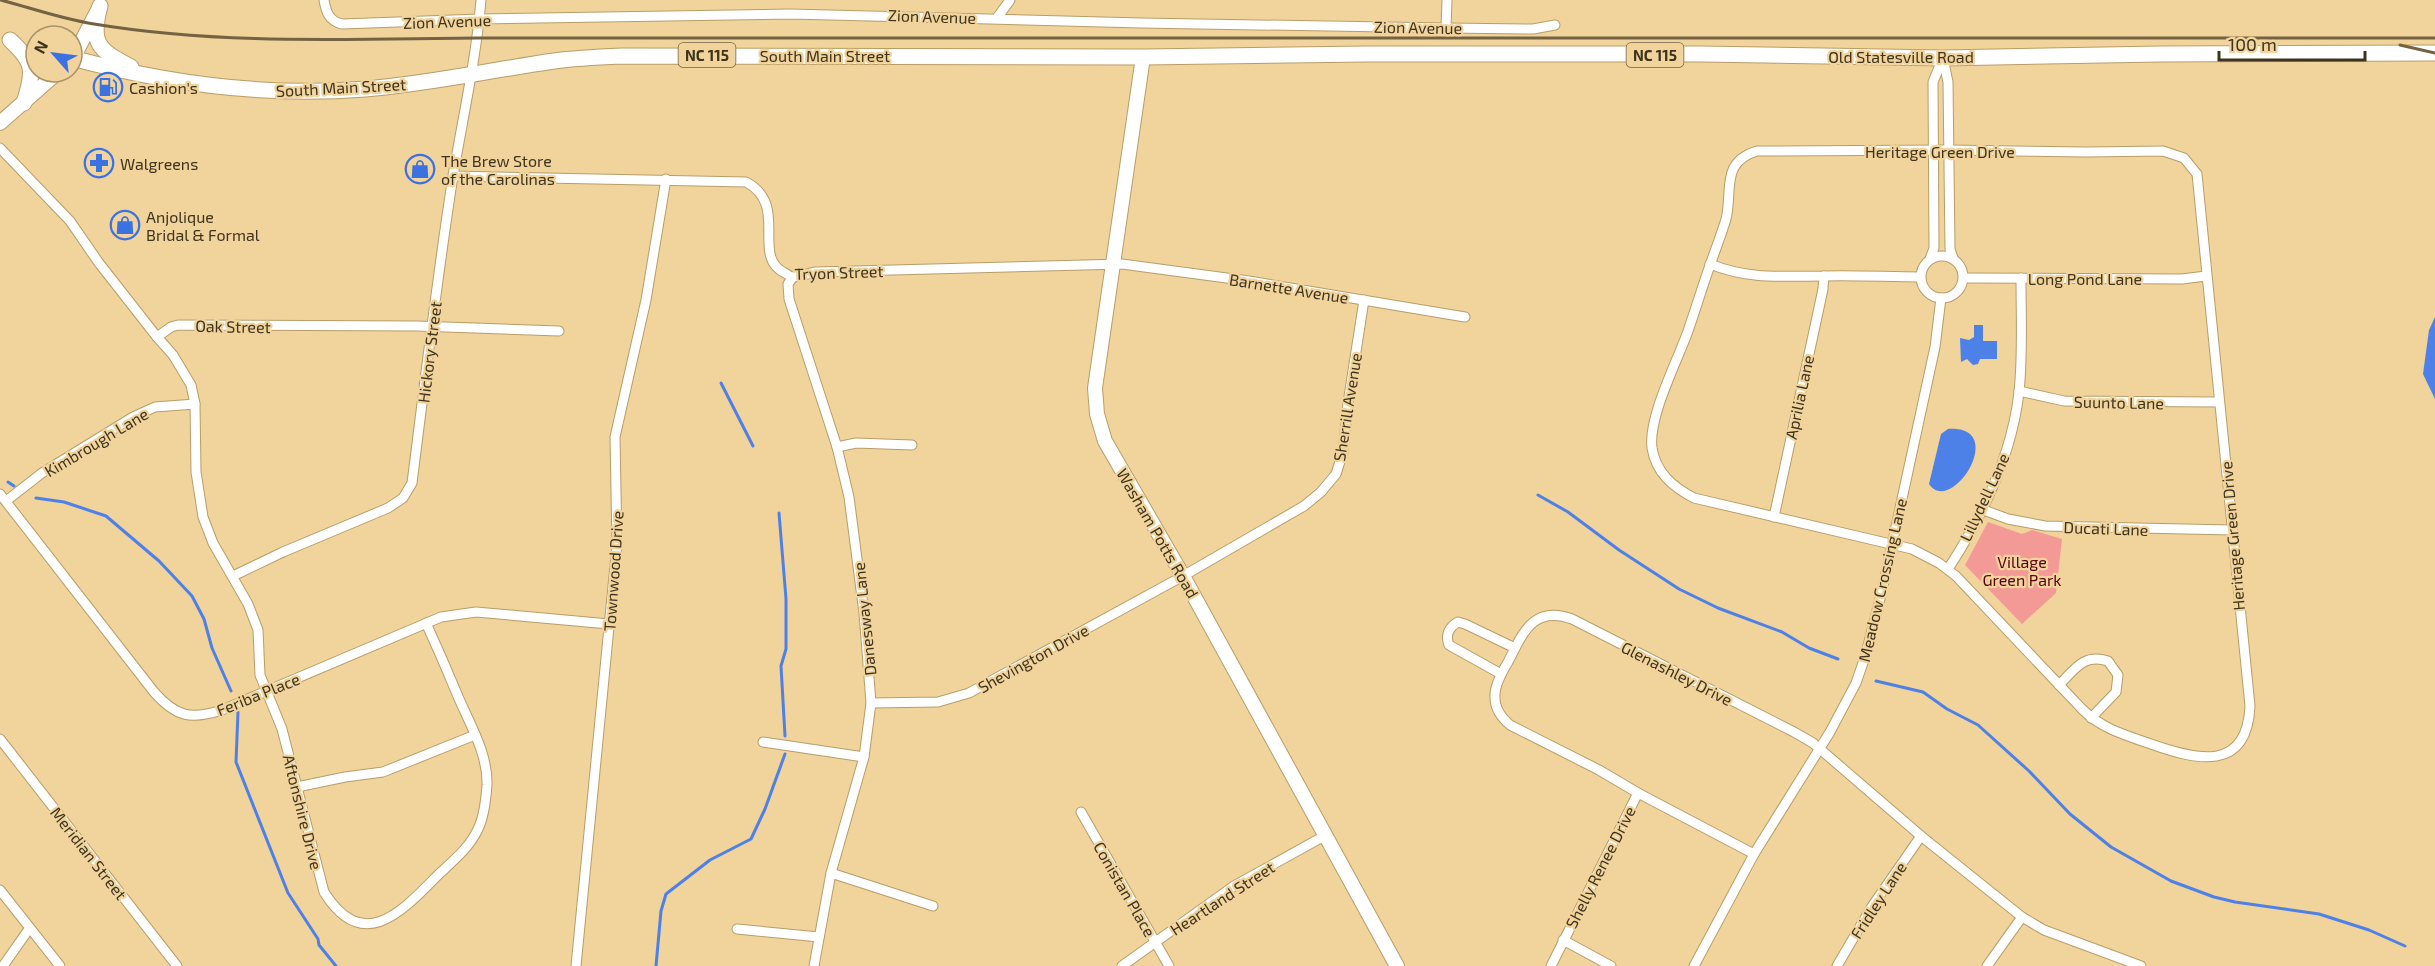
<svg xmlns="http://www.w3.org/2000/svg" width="2435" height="966" viewBox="0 0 2435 966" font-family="'Exo 2',sans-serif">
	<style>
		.green { fill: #f49a96 }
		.water { fill: #4d81e8 }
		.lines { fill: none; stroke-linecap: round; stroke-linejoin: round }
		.stream { stroke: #4d81e8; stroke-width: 3 }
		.street-casing { stroke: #b99d68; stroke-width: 11 }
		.secondary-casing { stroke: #b99d68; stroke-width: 16 }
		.primary-casing { stroke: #b99d68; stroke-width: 17 }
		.street { stroke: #fff; stroke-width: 9 }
		.secondary { stroke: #fff; stroke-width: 14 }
		.primary { stroke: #fff; stroke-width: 15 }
		.rail { stroke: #746343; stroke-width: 3 }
		.labels { text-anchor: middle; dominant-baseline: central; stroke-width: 4.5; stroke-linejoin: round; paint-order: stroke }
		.shield { fill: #f1d39c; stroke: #746343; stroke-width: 1.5 }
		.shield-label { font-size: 15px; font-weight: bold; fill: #3e331d }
		.street-label { font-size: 16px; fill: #3e331d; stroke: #f1d39c }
		.poi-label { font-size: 16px; fill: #3e331d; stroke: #f1d39c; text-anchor: start }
		.park-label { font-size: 16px; fill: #58000d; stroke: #f1d39c }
	</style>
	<rect width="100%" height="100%" fill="#f1d39c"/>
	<polygon class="green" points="1988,522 2022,534 2032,530 2062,539 2056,593 2022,624 1965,565"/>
	<g class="water">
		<polygon points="2435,317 2435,399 2423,374 2429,330"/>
		<polygon points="1974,325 1983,325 1983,341 1997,341 1997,359 1980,359 1978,364 1973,365 1967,359 1961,362 1960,338 1969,340 1974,337"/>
		<path d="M1948,429C2010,425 1951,517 1929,484L1941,434Z"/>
	</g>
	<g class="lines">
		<g class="stream">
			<polyline points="721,383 753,446"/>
			<polyline points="8,482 14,486"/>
			<polyline points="1538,495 1568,512 1619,550 1679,589 1718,608 1782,632 1809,648 1838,659"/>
			<polyline points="36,498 64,502 106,516 159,561 192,596 204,619 212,648 231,691"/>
			<polyline points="779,513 786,599 786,649 781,666 785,736"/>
			<polyline points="1876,681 1923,692 1947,709 1978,725 2029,771 2070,814 2111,847 2171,881 2214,897 2235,902 2319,914 2369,930 2405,946"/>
			<polyline points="238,712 236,762 288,893 318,939 319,945 336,966"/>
			<polyline points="656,966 661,911 666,894 710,860 751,839 765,809 785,754"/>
		</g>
		<g class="street-casing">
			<g id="street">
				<path d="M324,0C326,12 329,21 342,24L480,19L790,14L1141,23L1446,28L1533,29L1555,25"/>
				<polyline points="997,18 1010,0"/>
				<polyline points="1446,28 1447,0"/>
				<polyline points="1943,58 1948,82 1950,249 1953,258"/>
				<polyline points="0,148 70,221 99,263 157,337 171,327 178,325 417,326 559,331"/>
				<path d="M1947,150L2086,152L2163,151L2184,158L2197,174L2250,706C2247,773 2196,760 2151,744C2125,735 2102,729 2082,709L1956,576L1939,563L1912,549L1694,498C1673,487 1656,473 1652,448C1648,417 1677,362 1688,331C1695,311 1701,291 1708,271C1714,253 1721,236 1726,219C1733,191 1720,162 1757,151Z"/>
				<path d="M453,176L746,182C790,205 750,257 785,273C787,274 790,277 793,277C799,277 809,273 816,272L1122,264L1249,281L1465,317"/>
				<circle cx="1942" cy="277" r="21"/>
				<polyline points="1930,259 1934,248 1933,82 1943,58"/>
				<path d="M1710,264C1750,280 1782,276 1823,276C1856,275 1888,277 1920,277"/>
				<polyline points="793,277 788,284 789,299 837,447 849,497 864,613 871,703 864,757 831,873 814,966"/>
				<polyline points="1964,278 2182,279 2206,276"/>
				<path d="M157,337L173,355L191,385L195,404L196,472L203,517L213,543L248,604L258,630L260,675L282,729L324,892C364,956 404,909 439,874C453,861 470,847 478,829C484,817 486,799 487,785C488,753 469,723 457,694C447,670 437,647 426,623"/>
				<polyline points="2019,391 2064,401 2219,402"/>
				<polyline points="837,447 856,443 912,445"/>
				<path d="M0,494L154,692C176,717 191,720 222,710L441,617L476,612L609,624"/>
				<polyline points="6,501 42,473 133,417 155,407 195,404"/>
				<polyline points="1981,509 2008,519 2045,526 2232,530"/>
				<polyline points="1774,517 1823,289 1824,276"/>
				<path d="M1948,569C1982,517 2012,455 2019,392C2023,355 2021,316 2021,278"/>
				<path d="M233,576L283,552L388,508L403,498L412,483C425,381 437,278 453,176C463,117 476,59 481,0"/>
				<path d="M1501,674L1449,645C1445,635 1449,627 1458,622L1465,624L1515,648"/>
				<path d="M2059,685C2075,669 2084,653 2108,661L2118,675L2116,692L2091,718"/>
				<polyline points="871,703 938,702 969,693 1183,576 1304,506 1321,492 1336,474 1343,452 1348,403 1364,300"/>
				<polyline points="0,739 177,966"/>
				<polyline points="763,742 864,757"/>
				<polyline points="297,787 345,777 383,772 475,735"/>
				<polyline points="1081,812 1169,966"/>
				<path d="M1754,854L1638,793L1599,770L1510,725C1501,717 1495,709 1495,697C1494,686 1502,672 1508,662C1523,633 1533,605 1572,619L1794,732L1813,743L1921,836L2022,917L2044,930L2141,966"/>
				<polyline points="831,873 933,906"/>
				<polyline points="0,890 60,966"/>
				<polyline points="737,929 819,937"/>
				<polyline points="1563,940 1611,966"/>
				<polyline points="3,966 29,929"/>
				<polyline points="576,966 617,545 615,437 646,300 666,179"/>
				<polyline points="1122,966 1234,886 1326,835"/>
				<polyline points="1551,966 1638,793"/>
				<polyline points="1694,966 1754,854 1830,732 1856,683 1865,657 1882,591 1935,347 1941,298"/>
				<polyline points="1837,966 1871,908 1921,836"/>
				<polyline points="1987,966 2022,917"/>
			</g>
		</g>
		<g class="secondary-casing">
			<g id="secondary">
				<polyline points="1143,57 1095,388 1097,414 1105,441 1183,576 1397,966"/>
				<polyline points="72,60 98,10"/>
				<polyline points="0,123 58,72"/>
			</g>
		</g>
		<g class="primary-casing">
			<g id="primary">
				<path d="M100,6C90,43 98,50 131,67"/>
				<path d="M10,40C35,63 34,71 24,103"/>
				<path d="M72,58C168,84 265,97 365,89C428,84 491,70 554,61C576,58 599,57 622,56L1143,57L1366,54H1701L1943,58L2160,54L2435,53"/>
			</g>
		</g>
		<use href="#street" class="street"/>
		<use href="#secondary" class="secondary"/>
		<use href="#primary" class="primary"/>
		<g class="rail">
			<path d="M1,0C31,8 62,19 94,24C221,45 348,39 477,38H2435"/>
			<polyline points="2400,45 2435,53"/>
		</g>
	</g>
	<defs>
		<g id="fuel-ring" transform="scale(1.5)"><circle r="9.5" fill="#f1d39c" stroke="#3b72e2" stroke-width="1.5"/><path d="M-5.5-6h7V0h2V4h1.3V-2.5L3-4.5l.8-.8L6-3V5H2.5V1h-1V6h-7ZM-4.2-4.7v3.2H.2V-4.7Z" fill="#3b72e2"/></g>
		<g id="pharmacy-ring" transform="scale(1.5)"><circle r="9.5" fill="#f1d39c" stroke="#3b72e2" stroke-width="1.5"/><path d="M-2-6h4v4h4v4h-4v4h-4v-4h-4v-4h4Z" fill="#3b72e2"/></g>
		<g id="shop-ring" transform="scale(1.5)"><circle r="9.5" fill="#f1d39c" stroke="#3b72e2" stroke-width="1.5"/><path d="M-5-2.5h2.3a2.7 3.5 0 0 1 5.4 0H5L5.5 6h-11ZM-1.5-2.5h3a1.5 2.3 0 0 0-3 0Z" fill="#3b72e2"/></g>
	</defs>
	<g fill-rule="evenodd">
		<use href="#fuel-ring" x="108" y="87"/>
		<use href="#pharmacy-ring" x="99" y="163"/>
		<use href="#shop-ring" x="420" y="169"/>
		<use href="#shop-ring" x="125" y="225"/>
	</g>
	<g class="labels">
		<g class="shield">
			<rect x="678.5" y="43" width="57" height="24" rx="4.5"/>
			<rect x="1626.5" y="43" width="57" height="24" rx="4.5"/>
		</g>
		<g class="shield-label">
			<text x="707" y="55">NC 115</text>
			<text x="1655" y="55">NC 115</text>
		</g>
		<g class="street-label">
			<text transform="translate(932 16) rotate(2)">Zion Avenue</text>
			<text transform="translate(447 21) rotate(-2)">Zion Avenue</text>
			<text transform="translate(1418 27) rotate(1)">Zion Avenue</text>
			<text x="825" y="55">South Main Street</text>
			<text x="1901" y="56">Old Statesville Road</text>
			<text transform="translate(341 87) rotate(-3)">South Main Street</text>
			<text x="1940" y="151">Heritage Green Drive</text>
			<text transform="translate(839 272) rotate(-2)">Tryon Street</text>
			<text x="2085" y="278">Long Pond Lane</text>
			<text transform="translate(1289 288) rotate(9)">Barnette Avenue</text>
			<text transform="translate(233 326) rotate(1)">Oak Street</text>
			<text transform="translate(429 352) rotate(-83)">Hickory Street</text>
			<text transform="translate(1799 397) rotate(-78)">Aprilia Lane</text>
			<text transform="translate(2119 402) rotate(1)">Suunto Lane</text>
			<text transform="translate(1347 407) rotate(-81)">Sherrill Avenue</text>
			<text transform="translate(96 442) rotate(-31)">Kimbrough Lane</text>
			<text transform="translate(1984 497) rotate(-65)">Lillydell Lane</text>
			<text transform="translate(2106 528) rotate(2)">Ducati Lane</text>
			<text transform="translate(1158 533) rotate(60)">Washam Potts Road</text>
			<text transform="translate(2232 536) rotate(-95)">Heritage Green Drive</text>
			<text transform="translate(613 571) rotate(-86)">Townwood Drive</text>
			<text transform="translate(1882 580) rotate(-77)">Meadow Crossing Lane</text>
			<text transform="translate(864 619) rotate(-96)">Danesway Lane</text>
			<text transform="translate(1033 658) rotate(-29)">Shevington Drive</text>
			<text transform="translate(1677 673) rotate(27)">Glenashley Drive</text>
			<text transform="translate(258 694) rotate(-22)">Feriba Place</text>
			<text transform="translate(303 812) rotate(76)">Aftonshire Drive</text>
			<text transform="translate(89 853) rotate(52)">Meridian Street</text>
			<text transform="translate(1600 867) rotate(-63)">Shelly Renee Drive</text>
			<text transform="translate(1125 889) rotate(60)">Conistan Place</text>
			<text transform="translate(1222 898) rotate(-33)">Heartland Street</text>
			<text transform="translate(1878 900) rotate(-57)">Fridley Lane</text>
		</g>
		<g class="poi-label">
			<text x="129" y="87">Cashion's</text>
			<text x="441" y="160">The Brew Store<tspan x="441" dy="18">of the Carolinas</tspan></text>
			<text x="120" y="163">Walgreens</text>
			<text x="146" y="216">Anjolique<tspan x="146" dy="18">Bridal &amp; Formal</tspan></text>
		</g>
		<g class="park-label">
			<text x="2022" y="561">Village<tspan x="2022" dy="18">Green Park</tspan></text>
		</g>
	</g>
	<g transform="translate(54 54) rotate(298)"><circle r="28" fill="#f1d39c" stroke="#a99369" stroke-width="1.5"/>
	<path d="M0-4.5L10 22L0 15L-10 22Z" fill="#3b72e2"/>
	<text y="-9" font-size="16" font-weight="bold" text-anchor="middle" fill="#3e331d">N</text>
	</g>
	<path d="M2219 51v9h146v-9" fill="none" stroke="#3e331d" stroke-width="3"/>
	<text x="2228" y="51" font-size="18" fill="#3e331d" stroke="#f1d39c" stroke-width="4.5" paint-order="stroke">100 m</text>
</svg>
